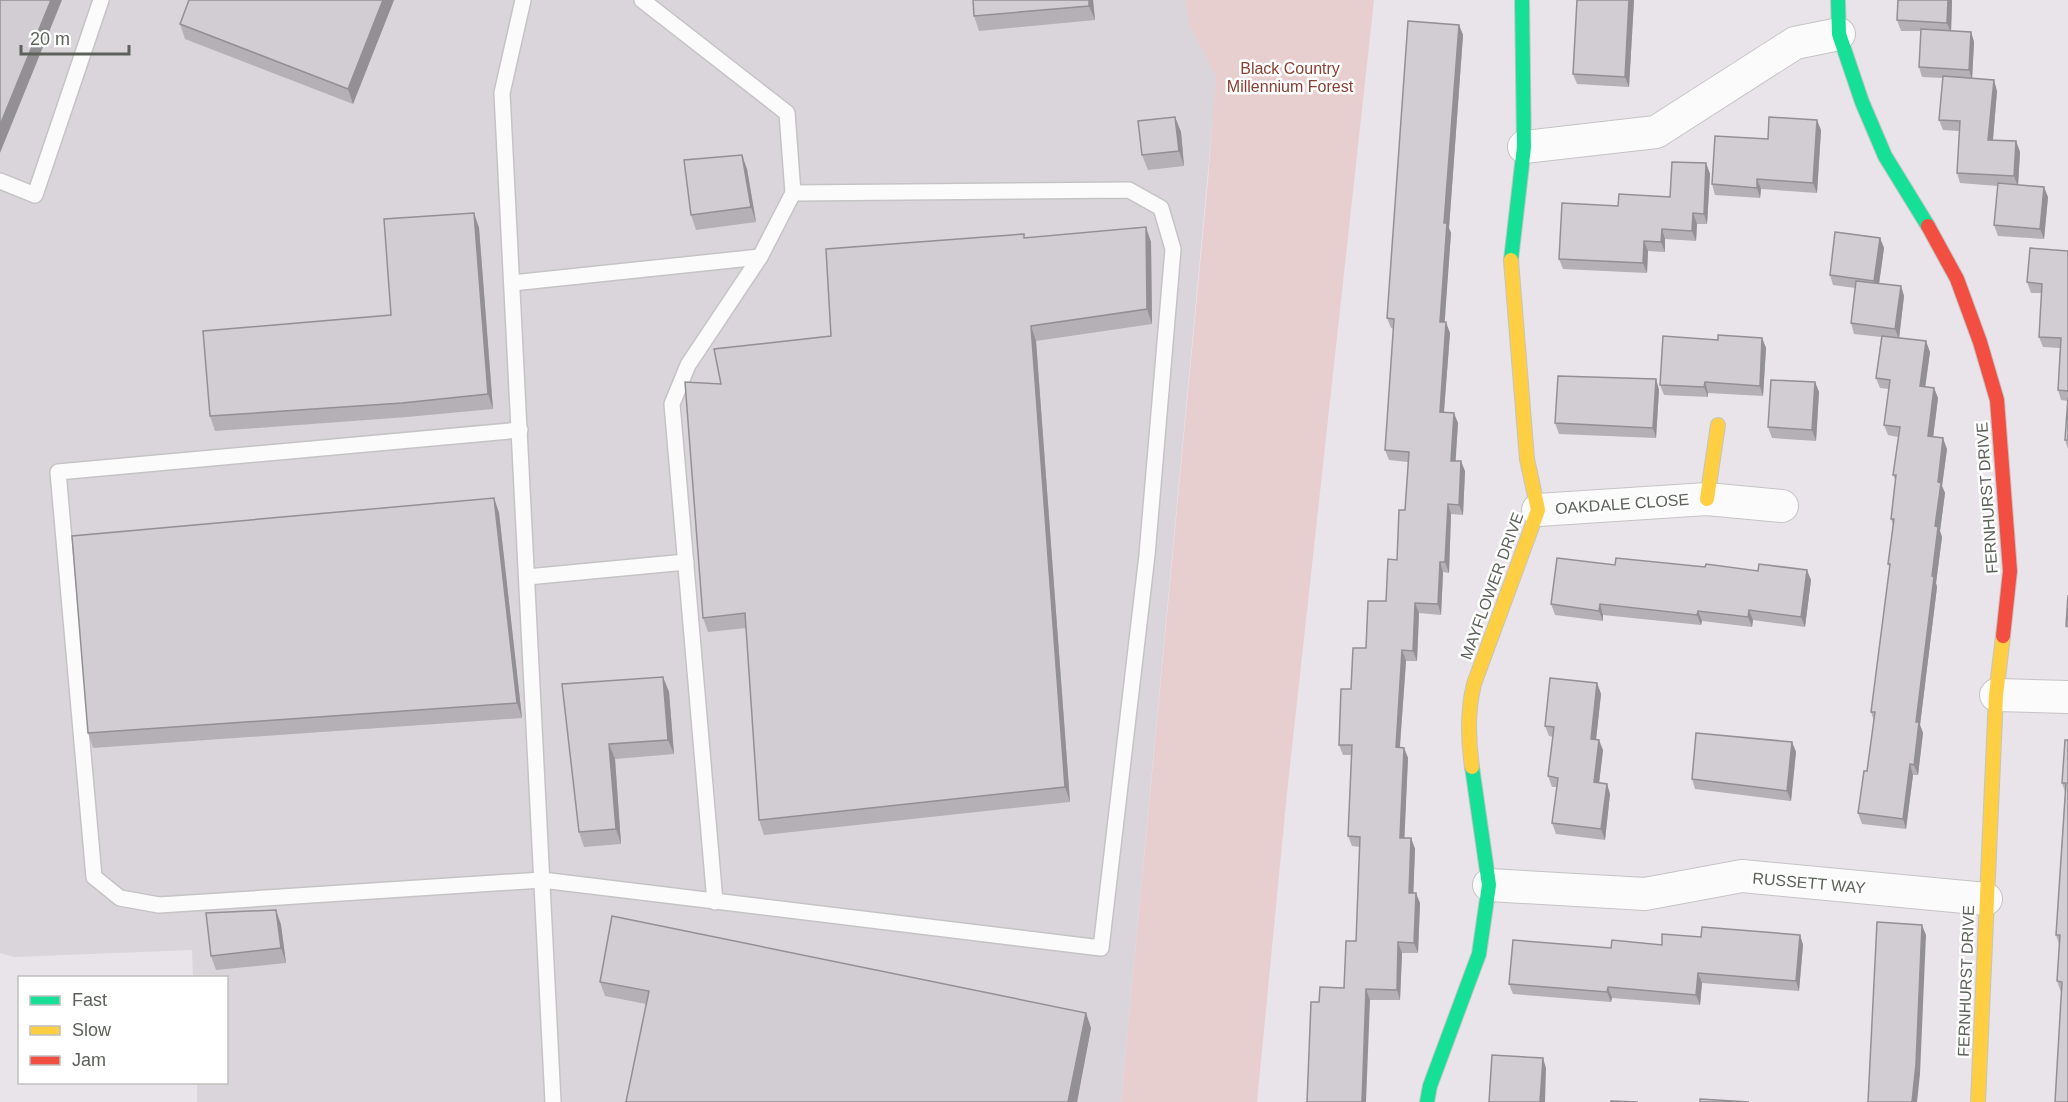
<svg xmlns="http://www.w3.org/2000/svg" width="2068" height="1102" viewBox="0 0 2068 1102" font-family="Arial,sans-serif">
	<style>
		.industrial { fill: #dad4db }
		.green { fill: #e7cfd0 }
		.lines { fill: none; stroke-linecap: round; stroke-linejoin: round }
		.lane-casing { stroke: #c5c4c4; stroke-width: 18 }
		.street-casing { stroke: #c5c4c4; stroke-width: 34 }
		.fast-casing { stroke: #c4c4c4; stroke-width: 16 }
		.slow-casing { stroke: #c4c4c4; stroke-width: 16 }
		.jam-casing { stroke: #c4c4c4; stroke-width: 16 }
		.lane { stroke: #fcfbfc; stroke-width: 15 }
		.street { stroke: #fcfbfc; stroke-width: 32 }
		.fast { stroke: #16e098; stroke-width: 14 }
		.slow { stroke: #ffcf43; stroke-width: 14 }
		.jam { stroke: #f24e42; stroke-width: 14 }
		.wall { fill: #b4b0b5 }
		.shaded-wall { fill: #929093 }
		.building { fill: #d1cdd2; stroke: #929093; stroke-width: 1.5 }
		.labels { text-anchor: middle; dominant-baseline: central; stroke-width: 5; stroke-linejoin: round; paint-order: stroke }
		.park-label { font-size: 16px; fill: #883e32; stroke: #fff }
		.street-label { font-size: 16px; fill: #5c6259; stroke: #fff }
	</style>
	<rect width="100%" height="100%" fill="#e9e3ea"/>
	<polygon class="industrial" points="0,0 1224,0 1121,1102 197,1102 197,1083 226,1082 226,978 193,977 192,950 14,957 0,953"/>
	<polygon class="green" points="1185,0 1374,0 1287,793 1257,1102 1121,1102 1208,181 1216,77 1189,24"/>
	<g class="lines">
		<g class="lane-casing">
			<g id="lane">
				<polyline points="523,0 502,93 553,1102"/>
				<polyline points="0,181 35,195 101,0"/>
				<polyline points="512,283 760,257"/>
				<polyline points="520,430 58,472 94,877 120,898 159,905 542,880 1101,948 1147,555 1173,249 1161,208 1129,190 793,193 787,113 642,0"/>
				<polyline points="527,577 686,562"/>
				<polyline points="715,902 672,404 688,365 760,257 793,193"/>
			</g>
		</g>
		<g class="street-casing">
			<g id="street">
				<polyline points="1524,147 1656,132 1795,43 1839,34"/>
				<polyline points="1538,510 1707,499 1782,506"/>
				<polyline points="1996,695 2068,697"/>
				<polyline points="1489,885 1645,894 1742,876 1986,899"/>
			</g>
		</g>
		<g class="fast-casing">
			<g id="fast">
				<polyline points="1838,0 1839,34 1862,102 1885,156 1928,226"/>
				<polyline points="1511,260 1524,147 1522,0"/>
				<polyline points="1427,1102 1430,1086 1479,954 1489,885 1472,767"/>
			</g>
		</g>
		<g class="slow-casing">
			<g id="slow">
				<polyline points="1707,499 1718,425"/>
				<path d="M1472,767C1468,739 1467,712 1474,684L1538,510L1527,459L1511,260"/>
				<polyline points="1978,1102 1996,695 2003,636"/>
			</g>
		</g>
		<g class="jam-casing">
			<polyline id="jam" points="1928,226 1957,279 1980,342 1997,400 2010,571 2003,636"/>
		</g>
		<use href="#lane" class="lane"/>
		<use href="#street" class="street"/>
		<use href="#fast" class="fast"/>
		<use href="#slow" class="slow"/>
		<use href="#jam" class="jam"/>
	</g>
	<g class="wall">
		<polygon points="394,0 353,104 185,39 180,24"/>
		<polygon points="973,0 1093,0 1095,20 979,31 974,16"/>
		<polygon points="1577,0 1634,0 1629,87 1577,84 1573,74"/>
		<polygon points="1952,0 1951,31 1971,32 1974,42 1972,79 1997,91 1993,140 2016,141 2020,152 2018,185 2048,197 2044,239 1998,236 1994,225 1998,186 1960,183 1957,173 1959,131 1943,130 1939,120 1943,78 1922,77 1919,67 1921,31 1901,31 1897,20"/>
		<polygon points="1459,25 1463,35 1449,228 1451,233 1444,322 1450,333 1444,413 1458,423 1455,461 1465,471 1463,515 1451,514 1449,573 1443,572 1441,615 1419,613 1417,661 1406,661 1400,747 1404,748 1408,758 1404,838 1411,838 1415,849 1413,893 1420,903 1418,953 1402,953 1400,1000 1370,1000 1319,1002 1344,988 1356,941 1360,847 1352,846 1348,836 1352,755 1343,755 1339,745 1351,689 1366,648 1386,601 1397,560 1405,510 1408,462 1389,460 1385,450 1394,329 1391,328 1387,318"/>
		<polygon points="1175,117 1181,132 1184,166 1148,170 1142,155"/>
		<polygon points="1821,130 1817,193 1761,189 1760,198 1715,195 1712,184 1768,139"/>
		<polygon points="1706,163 1710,174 1707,224 1697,224 1696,241 1665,239 1665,252 1648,251 1647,273 1563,269 1559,259 1618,206 1670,197"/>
		<polygon points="747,169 756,222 696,230 691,215"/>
		<polygon points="474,213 479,228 493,409 407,417 215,431 210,416 391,315"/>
		<polygon points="1025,238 1151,242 1152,324 1036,341 1070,802 764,835 759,820 746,628 708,632 703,618 721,384 831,336"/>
		<polygon points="1880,238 1884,248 1879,284 1901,286 1904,296 1899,338 1930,352 1925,387 1934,388 1938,398 1933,437 1947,449 1942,486 1945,493 1940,531 1942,537 1936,583 1937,587 1920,725 1923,733 1918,775 1913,775 1906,829 1862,824 1858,813 1867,771 1874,721 1871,712 1890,568 1888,564 1893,525 1891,519 1896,481 1893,475 1898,437 1888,435 1884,425 1889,389 1880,388 1876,378 1881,337 1854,334 1851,323 1855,288 1833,285 1830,275"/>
		<polygon points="2068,251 2068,449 2065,440 2068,401 2061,400 2058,390 2060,348 2043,347 2039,337 2042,293 2031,293 2027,282"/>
		<polygon points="1762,338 1766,348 1763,396 1708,393 1708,397 1664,395 1660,385 1718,340"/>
		<polygon points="1656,379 1659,390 1656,438 1559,434 1555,423"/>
		<polygon points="1815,382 1819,392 1816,441 1772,438 1768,427"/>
		<polygon points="494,498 499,513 522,718 93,748 88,733"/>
		<polygon points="1615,565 1811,580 1805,627 1753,620 1752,627 1702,621 1701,625 1603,615 1603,621 1555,615 1551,604"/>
		<polygon points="663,677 669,692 674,754 615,759 621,844 584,847 579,832 562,684"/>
		<polygon points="1597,683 1601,694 1596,740 1603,750 1599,783 1607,784 1610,794 1605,840 1556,834 1552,823 1557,787 1552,787 1548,776 1553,737 1549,736 1545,726"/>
		<polygon points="2068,740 2061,992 2057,981 2059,944 2056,935 2065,792 2062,783"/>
		<polygon points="1792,742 1796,752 1791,801 1695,789 1692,779"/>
		<polygon points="276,910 281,925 286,963 216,970 211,956"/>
		<polygon points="1800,935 1803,945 1799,991 1702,983 1700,1005 1612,998 1611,1002 1513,994 1509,984 1611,948 1662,945 1701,937"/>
		<polygon points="600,982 1086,1013 1091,1028 1077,1102 626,1102 646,1004 605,996"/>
	</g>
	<g class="shaded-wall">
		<polygon points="51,0 62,0 0,153 0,125"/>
		<polygon points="383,0 394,0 353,104 348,89"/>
		<polygon points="1089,0 1093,0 1095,20 1089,6"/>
		<polygon points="1629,0 1634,0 1629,87 1625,77"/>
		<polygon points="1948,0 1952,0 1951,33 1947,23"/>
		<polygon points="1459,25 1463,35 1449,228 1451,233 1444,332 1440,322 1444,223"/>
		<polygon points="1971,32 1974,42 1972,80 1969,70"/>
		<polygon points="1994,80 1997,91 1992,150 1988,140"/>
		<polygon points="1175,117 1181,132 1184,166 1179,151"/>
		<polygon points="1817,120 1821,130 1817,193 1813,183"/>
		<polygon points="2016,141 2020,152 2018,187 2014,176"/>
		<polygon points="742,155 747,169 756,222 751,207"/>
		<polygon points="1706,163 1710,174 1707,224 1704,214"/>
		<polygon points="1757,179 1761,189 1760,198 1757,188"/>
		<polygon points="2044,187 2048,197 2044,239 2040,229"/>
		<polygon points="474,213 479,228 493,409 488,394"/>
		<polygon points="1693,213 1697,224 1696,241 1692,231"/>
		<polygon points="1146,227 1151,242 1152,324 1147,309"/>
		<polygon points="1662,229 1665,239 1665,252 1661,242"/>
		<polygon points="1880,238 1884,248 1878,291 1874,281"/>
		<polygon points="1644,241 1648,251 1647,273 1643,263"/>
		<polygon points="1901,286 1904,296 1899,339 1895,329"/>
		<polygon points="1446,322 1450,333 1443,422 1440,412"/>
		<polygon points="1031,326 1036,341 1070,802 1065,787"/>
		<polygon points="1762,338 1766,348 1763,396 1760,386"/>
		<polygon points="1926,341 1930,352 1924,396 1920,386"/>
		<polygon points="1656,379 1659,390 1656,438 1653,428"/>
		<polygon points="1705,382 1708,393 1708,397 1704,387"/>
		<polygon points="1815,382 1819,392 1816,441 1812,430"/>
		<polygon points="1934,388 1938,398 1932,446 1928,436"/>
		<polygon points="1454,413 1458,423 1455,471 1451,461"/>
		<polygon points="1943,438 1947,449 1942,486 1945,493 1940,531 1942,537 1936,583 1937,587 1920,725 1923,733 1918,775 1914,765 1916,722 1932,576 1938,482"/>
		<polygon points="1461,461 1465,471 1463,515 1459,505"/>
		<polygon points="494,498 499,513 522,718 517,703"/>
		<polygon points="1448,504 1451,514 1449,573 1445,562"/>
		<polygon points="1440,562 1443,572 1441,615 1438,604"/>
		<polygon points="1807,570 1811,580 1805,627 1801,617"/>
		<polygon points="1415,603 1419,613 1417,661 1413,651"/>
		<polygon points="1600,604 1603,615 1603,621 1599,611"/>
		<polygon points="1749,610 1753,620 1752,627 1748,617"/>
		<polygon points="1698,611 1702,621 1701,625 1697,615"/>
		<polygon points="1402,650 1406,661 1399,757 1396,747"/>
		<polygon points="663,677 669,692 674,754 668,740"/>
		<polygon points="1597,683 1601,694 1595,749 1591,739"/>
		<polygon points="1599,740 1603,750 1598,792 1594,782"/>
		<polygon points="1792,742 1796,752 1791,801 1787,791"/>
		<polygon points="609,744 615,759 621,844 616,829"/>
		<polygon points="1404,748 1408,758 1404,848 1400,838"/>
		<polygon points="1910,764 1913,775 1906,829 1903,819"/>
		<polygon points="1607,784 1610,794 1605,840 1601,829"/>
		<polygon points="1411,838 1415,849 1413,903 1409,893"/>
		<polygon points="1416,893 1420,903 1418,953 1414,943"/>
		<polygon points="276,910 281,925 286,963 281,948"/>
		<polygon points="1922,925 1926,935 1920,1074 1917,1102 1912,1102"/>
		<polygon points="1800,935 1803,945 1799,991 1796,981"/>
		<polygon points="1398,942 1402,953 1400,1000 1397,990"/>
		<polygon points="1698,973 1702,983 1700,1005 1696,995"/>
		<polygon points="1608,987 1612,998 1611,1002 1607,992"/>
		<polygon points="1366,989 1370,1000 1366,1102 1362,1102"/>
		<polygon points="1086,1013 1091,1028 1077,1102 1068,1102"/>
		<polygon points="1543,1058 1546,1068 1545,1102 1540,1102"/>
	</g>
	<g class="building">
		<polygon points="0,0 51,0 0,125"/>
		<polygon points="189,0 383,0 348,89 180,24"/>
		<polygon points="973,0 1089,0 1089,6 974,16"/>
		<polygon points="1577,0 1629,0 1625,77 1573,74"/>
		<polygon points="1898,0 1948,0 1947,23 1897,20"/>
		<polygon points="1408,21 1459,25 1444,223 1447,223 1440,322 1446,322 1440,412 1454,413 1451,461 1461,461 1459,505 1448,504 1445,562 1440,562 1438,604 1415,603 1413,651 1402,650 1396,747 1404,748 1400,838 1411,838 1409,893 1416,893 1414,943 1398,942 1397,990 1366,989 1362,1102 1307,1102 1311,1002 1319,1002 1320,987 1344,988 1346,941 1356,941 1360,837 1348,836 1352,745 1339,745 1341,689 1351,689 1353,648 1366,648 1368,601 1386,601 1388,559 1397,560 1399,510 1405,510 1409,452 1385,450 1394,319 1387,318"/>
		<polygon points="1921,29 1971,32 1969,70 1919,67"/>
		<polygon points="1943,76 1994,80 1988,140 2016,141 2014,176 1957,173 1960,121 1939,120"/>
		<polygon points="1175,117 1179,151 1142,155 1138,121"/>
		<polygon points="1769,117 1817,120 1813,183 1757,179 1757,188 1712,184 1715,136 1768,139"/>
		<polygon points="742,155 751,207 691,215 684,160"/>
		<polygon points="1672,162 1706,163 1704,214 1693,213 1692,231 1662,229 1661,242 1644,241 1643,263 1559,259 1562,203 1618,206 1619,194 1670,197"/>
		<polygon points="1998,183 2044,187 2040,229 1994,225"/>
		<polygon points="474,213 488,394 402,403 210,416 203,331 391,315 384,219"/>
		<polygon points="1146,227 1147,309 1031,326 1065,787 759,820 745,613 703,618 685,382 721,384 714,349 831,336 826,249 1024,234 1024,238"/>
		<polygon points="1835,232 1880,238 1874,281 1830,275"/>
		<polygon points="2030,248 2068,251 2068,391 2058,390 2061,338 2039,337 2042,284 2027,282"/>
		<polygon points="1856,281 1901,286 1895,329 1851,323"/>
		<polygon points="1718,335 1762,338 1760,386 1705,382 1704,387 1660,385 1663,336 1718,340"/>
		<polygon points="1882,336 1926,341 1920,386 1934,388 1928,436 1943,438 1938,482 1941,483 1935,526 1938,527 1932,576 1934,577 1916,722 1919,722 1914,765 1910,764 1903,819 1858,813 1864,771 1867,771 1875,712 1871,712 1890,564 1888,564 1894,519 1891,519 1896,475 1893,475 1900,427 1884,425 1890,380 1876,378"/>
		<polygon points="1558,376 1656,379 1653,428 1555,423"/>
		<polygon points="1771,380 1815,382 1812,430 1768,427"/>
		<polygon points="2068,397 2068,440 2065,440"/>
		<polygon points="494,498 517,703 88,733 72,536"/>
		<polygon points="1557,558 1615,565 1616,558 1705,567 1706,564 1758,571 1759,564 1807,570 1801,617 1749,610 1748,617 1698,611 1697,615 1600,604 1599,611 1551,604"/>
		<polygon points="2068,595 2068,627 2066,626"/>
		<polygon points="663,677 668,740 609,744 616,829 579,832 562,684"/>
		<polygon points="1550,678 1597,683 1591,739 1599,740 1594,782 1607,784 1601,829 1552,823 1558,778 1548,776 1554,727 1545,726"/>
		<polygon points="1696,733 1792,742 1787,791 1692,779"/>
		<polygon points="2065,740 2068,740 2068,1102 2055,1102 2062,982 2057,981 2060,935 2056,935 2066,783 2062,783"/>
		<polygon points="276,910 281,948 211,956 206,913"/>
		<polygon points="612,916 1086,1013 1068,1102 626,1102 649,991 600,982"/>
		<polygon points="1877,922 1922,925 1916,1064 1912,1102 1868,1102"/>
		<polygon points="1702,927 1800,935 1796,981 1698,973 1696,995 1608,987 1607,992 1509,984 1513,940 1611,948 1612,940 1662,945 1662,934 1701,937"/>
		<polygon points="1492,1055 1543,1058 1540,1102 1489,1102"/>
		<polygon points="1700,1099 1749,1102 1700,1102"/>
		<polygon points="1611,1101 1638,1102 1611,1102"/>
	</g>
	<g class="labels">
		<g class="park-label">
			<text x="1290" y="68">Black Country<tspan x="1290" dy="18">Millennium Forest</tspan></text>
		</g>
		<g class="street-label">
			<text transform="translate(1987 498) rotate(-94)">FERNHURST DRIVE</text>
			<text transform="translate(1622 504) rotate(-4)">OAKDALE CLOSE</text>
			<text transform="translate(1492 586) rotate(-70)">MAYFLOWER DRIVE</text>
			<text transform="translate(1809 883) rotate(5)">RUSSETT WAY</text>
			<text transform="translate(1966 981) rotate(-88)">FERNHURST DRIVE</text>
		</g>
	</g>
	<rect x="18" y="976" width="210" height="108" fill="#ffffff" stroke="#bec0bd" stroke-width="1.5"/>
	<rect x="30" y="996" width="30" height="9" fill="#16e098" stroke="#bec0bd" stroke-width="1.5"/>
	<text x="72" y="1006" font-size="18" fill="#5c6259">Fast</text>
	<rect x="30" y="1026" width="30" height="9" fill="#ffcf43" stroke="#bec0bd" stroke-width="1.5"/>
	<text x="72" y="1036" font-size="18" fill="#5c6259">Slow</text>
	<rect x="30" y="1056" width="30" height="9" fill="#f24e42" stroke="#bec0bd" stroke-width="1.5"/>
	<text x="72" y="1066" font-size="18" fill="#5c6259">Jam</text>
	<path d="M21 45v9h108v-9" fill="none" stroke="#5c6259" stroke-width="3"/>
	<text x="30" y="45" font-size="18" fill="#5c6259" stroke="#ffffff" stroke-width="4.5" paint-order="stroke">20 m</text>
</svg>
